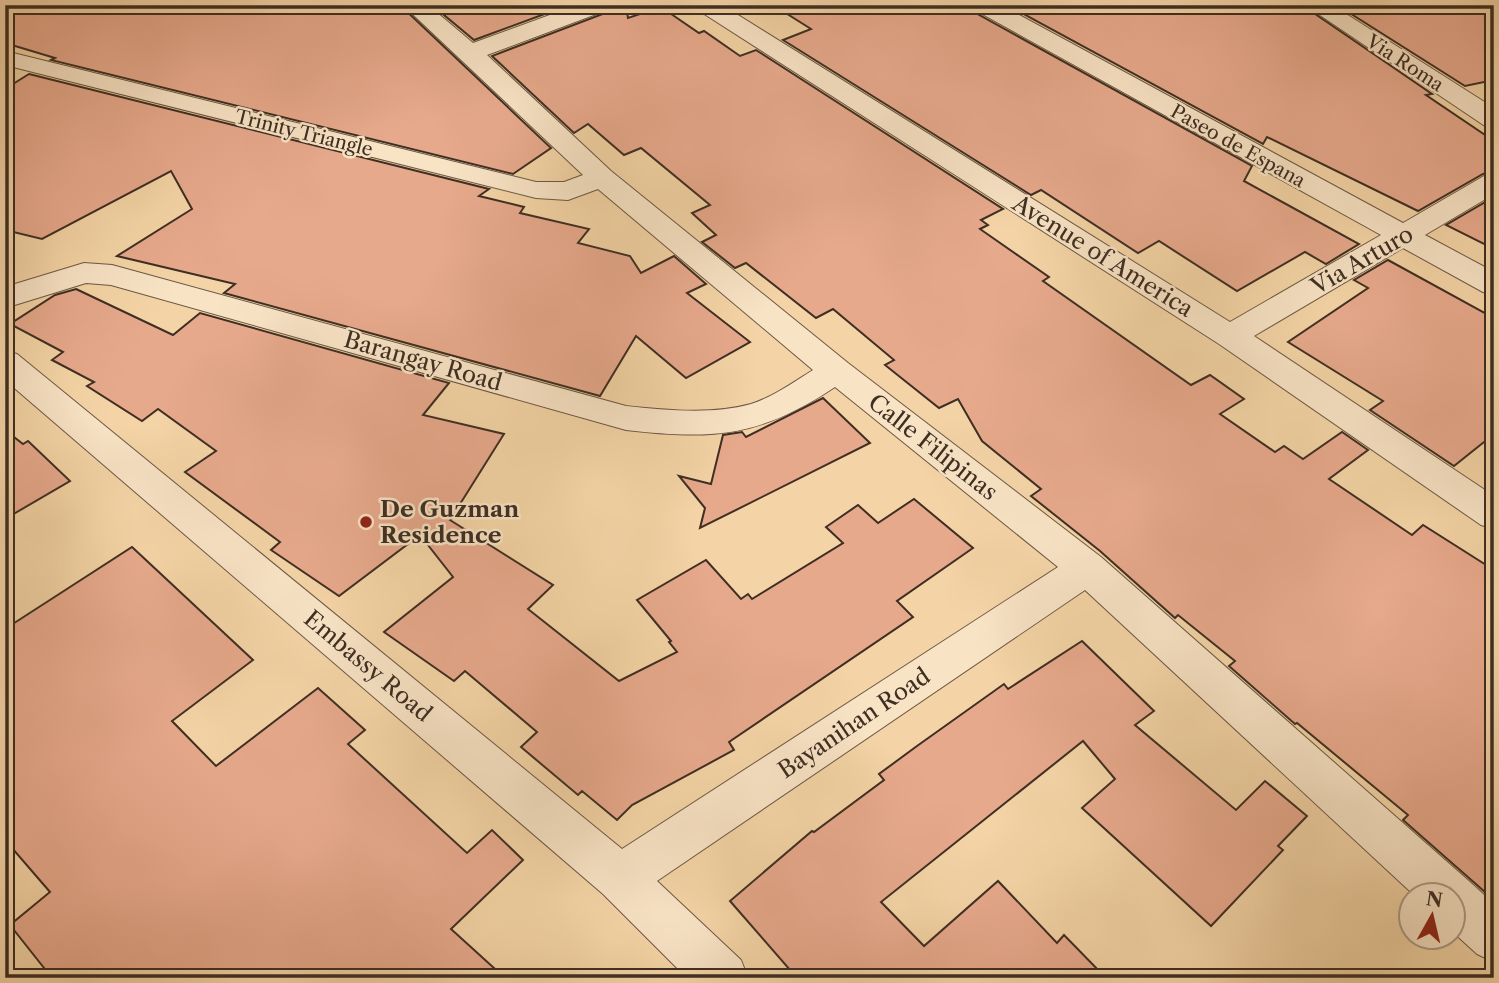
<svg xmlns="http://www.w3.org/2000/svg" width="1499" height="983" viewBox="0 0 1499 983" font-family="'Libre Caslon Text',serif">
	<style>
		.building { fill: #e7a98c; stroke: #3e2e23; stroke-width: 2 }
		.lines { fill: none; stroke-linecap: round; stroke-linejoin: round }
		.street-casing { stroke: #6c5844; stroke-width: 2 }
		.street { fill: #f8e3c5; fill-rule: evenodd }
		.poi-dot { fill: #8f2418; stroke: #f8e3c5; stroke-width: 2.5 }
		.labels { text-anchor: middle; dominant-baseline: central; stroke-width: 5; stroke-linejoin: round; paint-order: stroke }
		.far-street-label { font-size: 19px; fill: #3e2e23; stroke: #f8e3c5 }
		.street-label { font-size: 23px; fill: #3e2e23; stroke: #f8e3c5 }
		.poi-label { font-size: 23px; font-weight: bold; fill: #3e2e23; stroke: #f8e3c5; text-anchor: start }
	</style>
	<rect width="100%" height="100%" fill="#f4d4a6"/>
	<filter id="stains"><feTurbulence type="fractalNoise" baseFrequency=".00286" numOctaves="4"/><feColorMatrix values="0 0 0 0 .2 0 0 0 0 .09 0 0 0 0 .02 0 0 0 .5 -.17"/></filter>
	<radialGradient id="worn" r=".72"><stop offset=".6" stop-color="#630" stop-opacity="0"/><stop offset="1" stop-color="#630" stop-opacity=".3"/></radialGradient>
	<g class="building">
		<polygon points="64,5 400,5 551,148 513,174 51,60 55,58 5,43 5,10"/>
		<polygon points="432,5 569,5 474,40"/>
		<polygon points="612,5 626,5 628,18 661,7 699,33 704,31 740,56 756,50 1003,209 981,220 988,225 980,229 1049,277 1043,281 1191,385 1210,375 1244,399 1220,414 1275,452 1284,446 1303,459 1342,432 1368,450 1329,479 1412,535 1423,525 1494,570 1494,900 1403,820 1408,815 1297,723 1295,724 1229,666 1235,661 1178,615 1175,618 1100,551 1031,496 1041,489 982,441 958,399 939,408 885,365 894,360 833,309 816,318 746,263 735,268 702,242 716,235 692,213 710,205 641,148 624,155 588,124 574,133 492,56 608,12"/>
		<polygon points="773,5 970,5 974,12 1252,166 1244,181 1359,244 1326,264 1305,252 1237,291 1159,241 1138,253 1041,190 1031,195 783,40 811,29"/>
		<polygon points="1007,5 1302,5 1432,94 1426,95 1494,141 1494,172 1483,174 1418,211 1267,137 1263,144"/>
		<polygon points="1337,5 1494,5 1494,80 1465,86"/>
		<polygon points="29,74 489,189 479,196 524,207 520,213 589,229 578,243 630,256 641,273 674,256 706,284 687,293 750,342 686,378 636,336 600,396 224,293 235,284 117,256 192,209 171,171 42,239 5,230 5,89"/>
		<polygon points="1494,197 1494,249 1446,225"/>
		<polygon points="1388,260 1494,318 1494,434 1454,466 1370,410 1383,401 1288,342 1368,288 1354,280"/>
		<polygon points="76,289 173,335 200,313 449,383 423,415 504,434 450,520 553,585 528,609 619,681 677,652 669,642 671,641 637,600 706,560 741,599 748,594 752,599 843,543 826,527 858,505 878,523 914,499 973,548 897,601 913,617 729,742 734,750 632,805 617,820 582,791 578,795 521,747 537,732 465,671 454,681 384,632 453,577 420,535 339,596 271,550 280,542 185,472 216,451 158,409 142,421 87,386 94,382 52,360 63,352 10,324 55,295"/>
		<polygon points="823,398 870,443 700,528 705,508 679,476 711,484 723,435 742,432 746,437"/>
		<polygon points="5,430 23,444 28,441 70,481 5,519"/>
		<polygon points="132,547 253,660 172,721 216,766 318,688 365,730 348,744 467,853 492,830 523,860 451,929 505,978 52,978 10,925 50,892 5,840 5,629"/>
		<polygon points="1082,641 1154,711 1135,725 1236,810 1265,781 1307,816 1278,846 1283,850 1211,926 1082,808 1115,779 1083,741 881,902 924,946 998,881 1057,943 1064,935 1106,978 797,978 730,901 812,831 814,832 884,780 879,774 917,746 1004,684 1008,689"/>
	</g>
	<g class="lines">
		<g class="street-casing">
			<g id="street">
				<path d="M403,5H428L473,43L577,5H610L607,10L487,55L611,171L848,363L1101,557L1471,883L1494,904V962L1477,954L1454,933V895H1414L1085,590L657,881L741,960L748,978H687L603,894L5,380V351L17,354L622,849L1058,567L835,387C760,437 714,440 626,430L111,285L86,283L5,308V287L84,263L112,265L626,406C666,410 711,415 751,404C773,397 794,382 813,370L598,189L568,200L536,198L5,65V51L536,182H564L583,175Z"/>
				<polygon points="695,5 722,5 1230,322 1381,235 975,10 972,5 1001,5 1403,223 1484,176 1494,174 1494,194 1425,235 1494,272 1494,295 1483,292 1403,248 1254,336 1494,496 1494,529 1481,525 1219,344 698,10"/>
				<polygon points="1305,5 1332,5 1494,108 1494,128 1485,126"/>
			</g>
		</g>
		<use href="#street" class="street"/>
	</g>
	<circle class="poi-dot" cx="366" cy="522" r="7"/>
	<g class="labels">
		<g class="far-street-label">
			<text transform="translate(1405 63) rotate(33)">Via Roma</text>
			<text transform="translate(304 133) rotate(14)">Trinity Triangle</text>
			<text transform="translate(1238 146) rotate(29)">Paseo de Espana</text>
		</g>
		<g class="street-label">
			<text transform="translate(1103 256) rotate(32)">Avenue of America</text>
			<text transform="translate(1362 260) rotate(-30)">Via Arturo</text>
			<text transform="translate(423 361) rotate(16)">Barangay Road</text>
			<text transform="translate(933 447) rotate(38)">Calle Filipinas</text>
			<text transform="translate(368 666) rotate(40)">Embassy Road</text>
			<text transform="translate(854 723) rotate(-34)">Bayanihan Road</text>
		</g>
		<g class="poi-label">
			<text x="380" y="509">De Guzman<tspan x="380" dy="26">Residence</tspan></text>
		</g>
	</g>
	<rect width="1499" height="983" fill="none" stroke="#f4d4a6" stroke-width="28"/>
	<rect x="7" y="7" width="1485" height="969" fill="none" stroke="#3e2e23" stroke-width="3.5"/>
	<rect x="14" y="14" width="1471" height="955" fill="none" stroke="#3e2e23" stroke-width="2"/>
	<g transform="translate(1432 916) rotate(8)"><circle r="33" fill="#f8e3c5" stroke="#ae9b84" stroke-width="2"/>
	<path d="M0-5L12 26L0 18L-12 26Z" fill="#8f2418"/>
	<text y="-10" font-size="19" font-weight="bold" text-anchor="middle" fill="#3e2e23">N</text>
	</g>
	<rect width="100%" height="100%" filter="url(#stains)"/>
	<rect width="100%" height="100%" fill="url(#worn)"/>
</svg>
